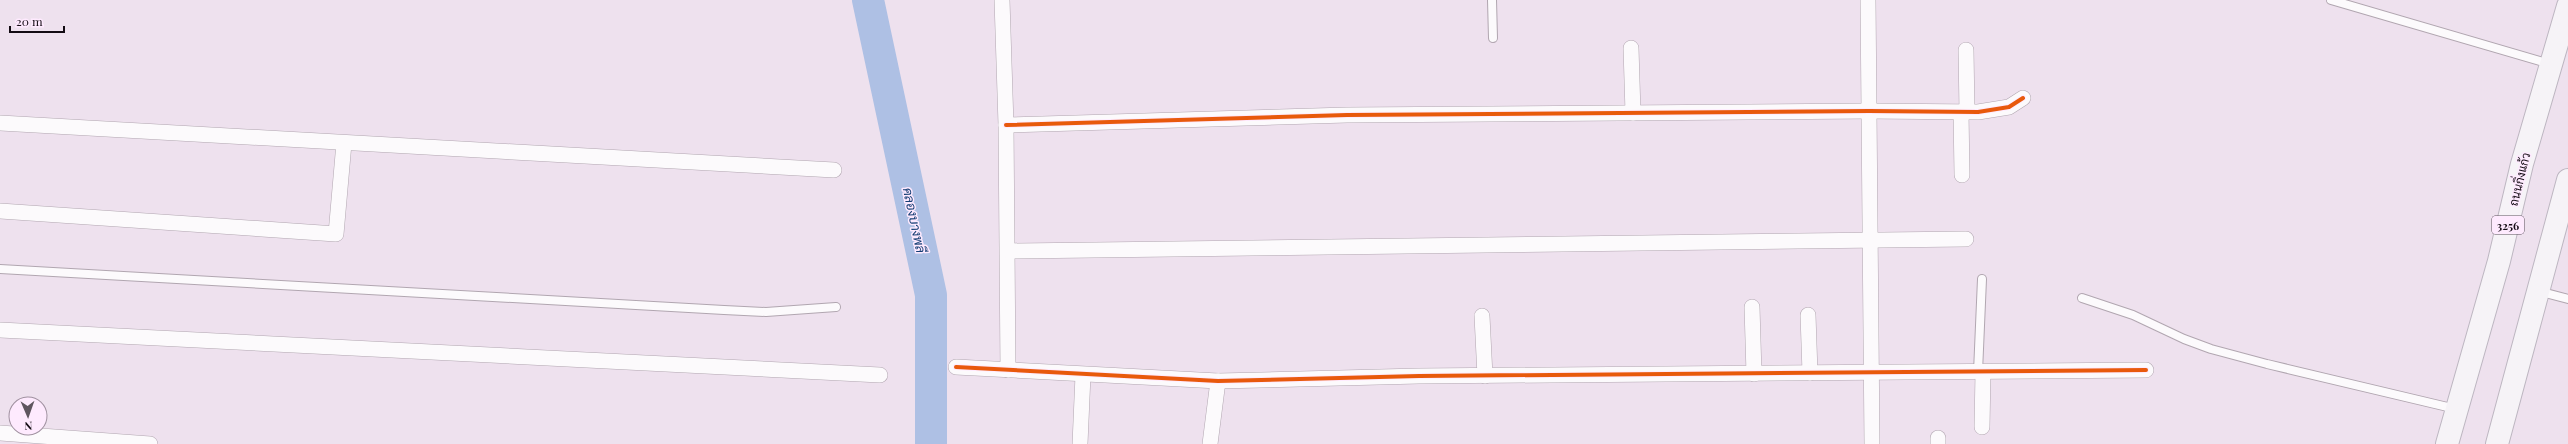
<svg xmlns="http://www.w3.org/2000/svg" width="2568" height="444" viewBox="0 0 2568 444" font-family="'Playfair Display',Sarabun,serif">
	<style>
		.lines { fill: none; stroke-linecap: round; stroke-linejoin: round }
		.river { stroke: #aec0e4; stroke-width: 32 }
		.service-casing { stroke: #b1a6b0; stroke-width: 10 }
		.minor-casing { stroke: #b1a6b0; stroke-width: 16 }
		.primary-casing { stroke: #bdb6c1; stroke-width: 24 }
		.service { stroke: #fcfafc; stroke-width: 8 }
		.minor { stroke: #fcfafc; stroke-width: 15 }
		.primary { stroke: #f6f3f7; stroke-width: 22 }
		.cycleway-casing { stroke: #feeafe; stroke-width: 6 }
		.cycleway { stroke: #e8590c; stroke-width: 4 }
		.labels { text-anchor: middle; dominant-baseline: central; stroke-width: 3; stroke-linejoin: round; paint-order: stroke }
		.shield { fill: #feeafe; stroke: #5a4e5a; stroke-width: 1 }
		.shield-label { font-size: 11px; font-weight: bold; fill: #130b13 }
		.street-label { font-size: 12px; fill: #130b13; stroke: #feeafe }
		.water-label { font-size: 13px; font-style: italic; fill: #133c73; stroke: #feeafe }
	</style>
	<rect width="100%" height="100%" fill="#eee1ee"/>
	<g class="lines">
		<polyline class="river" points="868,0 931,295 931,444"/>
		<g class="service-casing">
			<g id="service">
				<polyline points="1492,0 1493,38"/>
				<polyline points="2331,0 2550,64"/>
				<polyline points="0,269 724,310 766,312 836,307"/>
				<polyline points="2538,291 2568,299"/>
				<polyline points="2082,298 2133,315 2184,339 2211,349 2267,364 2456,409"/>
				<polyline points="1978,372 1982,279"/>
			</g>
		</g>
		<g class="minor-casing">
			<g id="minor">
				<polyline points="1002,0 1006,125 1008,370"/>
				<polyline points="1868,0 1872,444"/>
				<polyline points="1631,48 1633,113"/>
				<polyline points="1966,50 1967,112"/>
				<polyline points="1961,112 1962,175"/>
				<polyline points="0,123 834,170"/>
				<polyline points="1006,125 1347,115 1869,111 1978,112 2009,107 2023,98"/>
				<polyline points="0,211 336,234 344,143"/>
				<polyline points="1008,251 1966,239"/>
				<polyline points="1752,307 1754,374"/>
				<polyline points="1808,315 1810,373"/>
				<polyline points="1482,316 1485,376"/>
				<polyline points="0,330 880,375"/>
				<polyline points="956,367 1218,381 1419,376 2146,370"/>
				<polyline points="1982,427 1983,372"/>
				<polyline points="0,433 150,444"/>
				<polyline points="1938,438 1938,444"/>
				<polyline points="1080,444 1083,375"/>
				<polyline points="1210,444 1218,381"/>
			</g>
		</g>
		<g class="primary-casing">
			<g id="primary">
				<polyline points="2447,444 2499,261 2522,164 2568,6"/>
				<polyline points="2497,444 2568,180"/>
			</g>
		</g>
		<use href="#service" class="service"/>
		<use href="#minor" class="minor"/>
		<use href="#primary" class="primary"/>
		<g class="cycleway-casing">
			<g id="cycleway">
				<polyline points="1006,125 1347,115 1869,111 1978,112 2009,107 2023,98"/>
				<polyline points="956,367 1218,381 1419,376 2146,370"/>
			</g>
		</g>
		<use href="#cycleway" class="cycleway"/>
	</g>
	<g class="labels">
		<rect class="shield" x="2492" y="216" width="32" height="18" rx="3"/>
		<g class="shield-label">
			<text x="2508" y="225">3256</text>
		</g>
		<g class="street-label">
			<text transform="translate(2519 179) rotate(-76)">ถนนกิ่งแก้ว</text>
		</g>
		<g class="water-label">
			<text transform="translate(915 220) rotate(78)">คลองบางพลี</text>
		</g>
	</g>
	<g transform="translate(28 416) rotate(178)"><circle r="19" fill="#feeafe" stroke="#a091a0"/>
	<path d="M0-3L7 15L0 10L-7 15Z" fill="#605660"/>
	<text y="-6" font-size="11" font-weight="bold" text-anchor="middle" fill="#130b13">N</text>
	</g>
	<path d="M10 26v6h54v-6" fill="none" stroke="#130b13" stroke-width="2"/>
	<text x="16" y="26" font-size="12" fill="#130b13" stroke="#feeafe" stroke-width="3" paint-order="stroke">20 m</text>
</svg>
